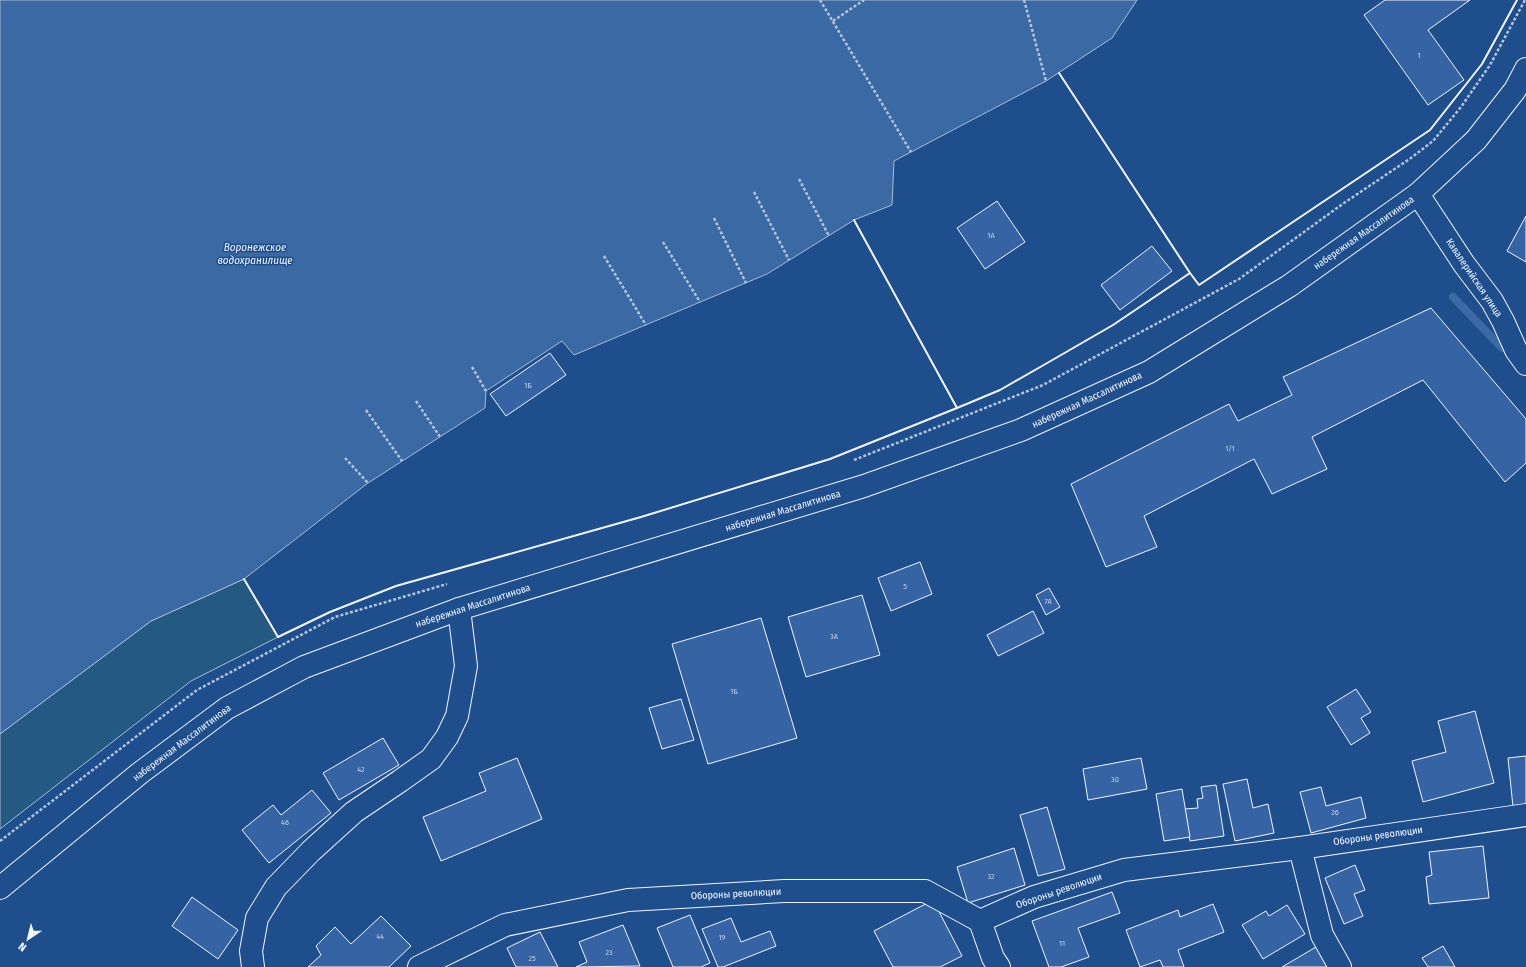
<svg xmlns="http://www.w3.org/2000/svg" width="1526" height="967" viewBox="0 0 1526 967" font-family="'Fira Sans Condensed',sans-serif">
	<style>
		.green { fill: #245a82; stroke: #a8bbd7 }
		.water { fill: #3b69a3; stroke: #a8bbd7 }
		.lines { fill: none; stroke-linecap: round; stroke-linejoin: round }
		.stream { stroke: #3b69a3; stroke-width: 8 }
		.building { fill: #3563a3; stroke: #f2f6ff }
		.street-casing { stroke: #f2f6ff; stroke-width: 24 }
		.secondary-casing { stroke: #f2f6ff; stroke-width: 24 }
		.path { stroke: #b3c4dc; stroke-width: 2.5; stroke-dasharray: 3 2; stroke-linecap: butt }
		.street { stroke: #1f4e8c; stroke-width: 22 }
		.secondary { stroke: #1f4e8c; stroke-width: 22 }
		.wall { stroke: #f2f6ff; stroke-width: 2 }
		.labels { text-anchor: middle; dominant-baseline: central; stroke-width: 3; stroke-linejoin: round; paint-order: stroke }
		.number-label { font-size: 8px; fill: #c3d1e8 }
		.street-label { font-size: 10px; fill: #f2f6ff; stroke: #1f4e8c }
		.water-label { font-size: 11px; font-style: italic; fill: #f2f6ff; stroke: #1f4e8c }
	</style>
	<rect width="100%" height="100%" fill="#1f4e8c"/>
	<polygon class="green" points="244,579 278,637 191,681 0,829 0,734 151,621"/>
	<polygon class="water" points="0,0 1137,0 1112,38 1046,81 894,161 892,205 854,220 767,274 574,355 562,341 486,391 485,408 368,483 244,579 151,621 0,734"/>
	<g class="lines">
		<polyline class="stream" points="1453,297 1502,348"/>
	</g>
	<g class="building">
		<polygon points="1385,0 1470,0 1428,30 1464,80 1428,105 1364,15"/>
		<polygon points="997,201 1025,242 985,269 957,228"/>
		<polygon points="1526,216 1526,262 1507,251"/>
		<polygon points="1152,246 1172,271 1120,310 1101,285"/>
		<polygon points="1431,308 1526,419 1526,463 1505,482 1423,380 1312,437 1327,469 1272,494 1254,459 1144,516 1157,547 1106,567 1071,484 1229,404 1238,421 1292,395 1283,377"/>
		<polygon points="550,353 566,375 506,416 490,394"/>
		<polygon points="920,562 932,594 891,611 878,578"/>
		<polygon points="1049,588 1060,607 1046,615 1036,595"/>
		<polygon points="862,595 880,655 806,677 788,617"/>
		<polygon points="1033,611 1044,633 998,656 987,635"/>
		<polygon points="761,618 797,738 708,764 672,644"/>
		<polygon points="1356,689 1371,712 1361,718 1370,733 1351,745 1327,707"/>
		<polygon points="681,699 694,740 662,749 649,708"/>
		<polygon points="1475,711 1494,783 1423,802 1412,761 1446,752 1438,721"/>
		<polygon points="383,738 399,765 339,800 323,773"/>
		<polygon points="1526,756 1526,806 1513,807 1508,758"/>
		<polygon points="517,758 542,819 441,861 423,817 486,791 479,773"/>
		<polygon points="1141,758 1147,789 1088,800 1083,769"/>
		<polygon points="1247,779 1253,808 1268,804 1274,833 1235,841 1223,784"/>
		<polygon points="1216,785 1224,836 1190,841 1185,809 1198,808 1197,799 1203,798 1201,787"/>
		<polygon points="1321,787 1326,806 1361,797 1366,818 1311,833 1300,792"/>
		<polygon points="1182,789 1190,837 1164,841 1156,794"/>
		<polygon points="312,790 331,813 269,863 242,830 273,805 281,815"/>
		<polygon points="1047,807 1065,869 1038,876 1020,815"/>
		<polygon points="1483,846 1489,898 1429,904 1426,877 1432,875 1429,852"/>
		<polygon points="1014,848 1025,885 968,903 957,867"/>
		<polygon points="1355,865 1365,890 1354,894 1363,916 1344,924 1325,878"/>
		<polygon points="1112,892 1120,913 1078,928 1089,957 1061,967 1049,967 1032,921"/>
		<polygon points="192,897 238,930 218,959 172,926"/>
		<polygon points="933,900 962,956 940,967 893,967 874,931"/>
		<polygon points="1213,904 1224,932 1178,950 1184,967 1163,967 1160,960 1140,967 1126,930 1178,910 1180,917"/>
		<polygon points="1287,905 1305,934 1263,959 1242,925 1266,911 1269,916"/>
		<polygon points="690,915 710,963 701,967 673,967 657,928"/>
		<polygon points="381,916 411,946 389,967 308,967 321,955 316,946 335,927 351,944"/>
		<polygon points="731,918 741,942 770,931 776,946 723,967 718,967 702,929"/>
		<polygon points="623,925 640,966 576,967 587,962 579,942"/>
		<polygon points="540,932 558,967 516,967 507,948"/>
		<polygon points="1443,946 1455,967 1428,967 1422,958"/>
		<polygon points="1316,947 1328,967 1282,967"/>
	</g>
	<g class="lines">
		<g class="street-casing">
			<g id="street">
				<polyline points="1418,194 1464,264 1492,301 1503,321 1516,350 1526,364"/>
				<polyline points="1300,848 1322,935 1340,967"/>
				<polyline points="980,921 993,958 999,967"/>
				<polyline points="253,967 251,951 257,918 276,887 311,851 354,812 400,781 431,759 447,737 457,716 466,666 459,609"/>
				<polyline points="419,967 505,925 628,900 784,891 925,891 980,921 1034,897 1124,870 1300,848 1526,815"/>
			</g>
		</g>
		<g class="secondary-casing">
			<polyline id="secondary" points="0,888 140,773 227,708 304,667 459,609 864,486 1021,430 1149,372 1289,286 1418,194 1476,140 1515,90 1526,69"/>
		</g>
		<g class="path">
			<polyline points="820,0 911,152"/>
			<polyline points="1024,0 1046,81"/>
			<polyline points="833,21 864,0"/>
			<polyline points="799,179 829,236"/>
			<polyline points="754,192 789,260"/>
			<polyline points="714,218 746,283"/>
			<polyline points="663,242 700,302"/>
			<polyline points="604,256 646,325"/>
			<polyline points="472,367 486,391"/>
			<polyline points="416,401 440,437"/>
			<polyline points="366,410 402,461"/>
			<polyline points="345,458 368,483"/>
			<polyline points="854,460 1043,385 1239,279 1344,203 1411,158 1433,141 1461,107 1490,65 1525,0"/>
			<polyline points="0,841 197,690 335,617 447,584"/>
		</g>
		<use href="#street" class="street"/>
		<use href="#secondary" class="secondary"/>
		<g class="wall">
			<polyline points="1059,73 1190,273"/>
			<polyline points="854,220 957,408"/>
			<polyline points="244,579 278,637 330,612 396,586 641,517 830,459 957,408 1000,390 1042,366 1113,325 1190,273 1199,285 1430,130 1482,64 1517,0"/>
		</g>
	</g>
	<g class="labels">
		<g class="number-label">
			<text x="1419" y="55">1</text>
			<text x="991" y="235">1А</text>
			<text x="528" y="385">1Б</text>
			<text x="1230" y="448">1/1</text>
			<text x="905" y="586">5</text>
			<text x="1048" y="601">7А</text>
			<text x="834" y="636">3А</text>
			<text x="734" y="691">1Б</text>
			<text x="361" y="769">42</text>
			<text x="1115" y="779">30</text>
			<text x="1335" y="812">26</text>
			<text x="285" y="822">46</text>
			<text x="991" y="876">32</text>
			<text x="380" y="936">44</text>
			<text x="722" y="937">19</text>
			<text x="1062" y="943">11</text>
			<text x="609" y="952">23</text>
			<text x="532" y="958">25</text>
		</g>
		<g class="street-label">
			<text transform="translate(1364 233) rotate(-35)">набережная Массалитинова</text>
			<text transform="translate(1474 278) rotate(56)">Кавалерийская улица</text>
			<text transform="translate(1087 400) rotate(-25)">набережная Массалитинова</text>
			<text transform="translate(783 511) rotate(-17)">набережная Массалитинова</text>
			<text transform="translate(473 606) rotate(-18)">набережная Массалитинова</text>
			<text transform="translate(182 743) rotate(-37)">набережная Массалитинова</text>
			<text transform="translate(1378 836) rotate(-8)">Обороны революции</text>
			<text transform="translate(1059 891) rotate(-19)">Обороны революции</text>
			<text transform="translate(736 894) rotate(-3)">Обороны революции</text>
		</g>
		<g class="water-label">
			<text x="255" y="247">Воронежское<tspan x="255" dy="13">водохранилище</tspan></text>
		</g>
	</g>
	<g transform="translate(28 939) rotate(215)" stroke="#1f4e8c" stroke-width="3" paint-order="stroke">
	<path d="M0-3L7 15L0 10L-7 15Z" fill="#f2f6ff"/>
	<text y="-6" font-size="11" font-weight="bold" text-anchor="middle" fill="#f2f6ff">N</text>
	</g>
</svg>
